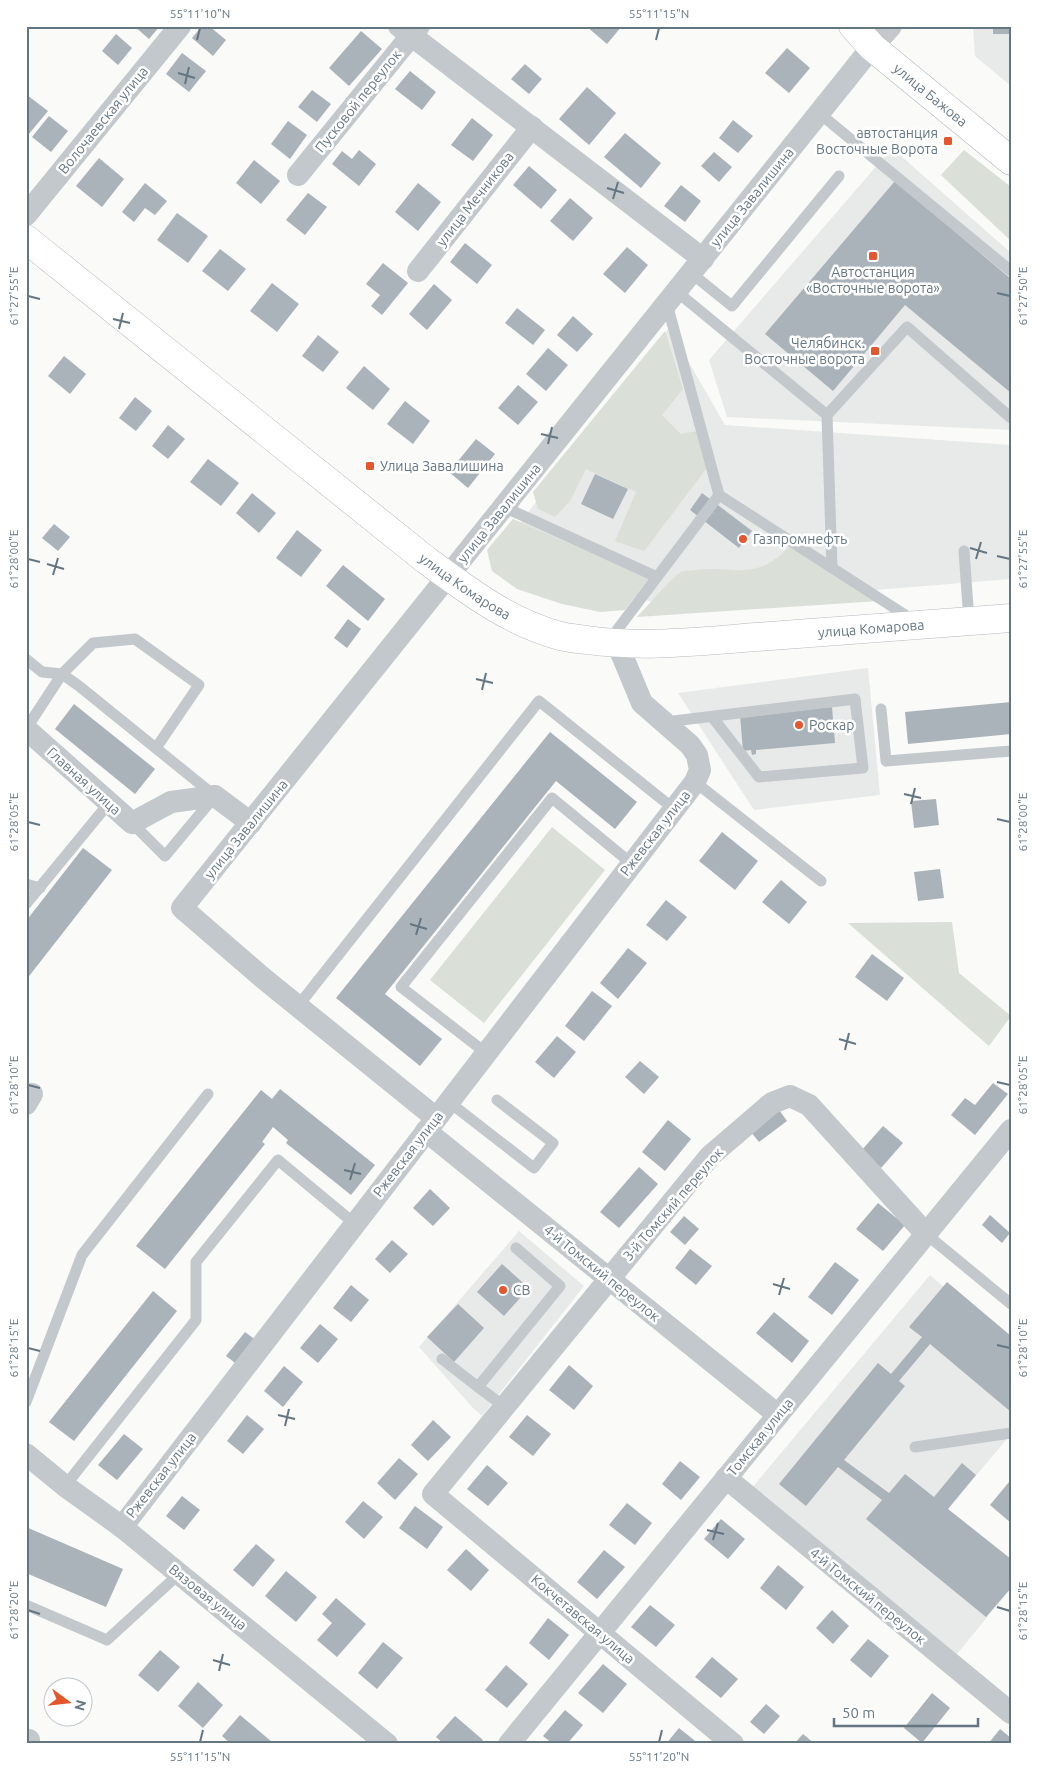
<svg xmlns="http://www.w3.org/2000/svg" width="1037" height="1770" viewBox="0 0 1037 1770" font-family="Ubuntu,sans-serif">
	<style>
		.built { fill: #e8e9e9 }
		.green { fill: #dadfd7 }
		.building { fill: #aab3b9 }
		.lines { fill: none; stroke-linecap: round; stroke-linejoin: round }
		.secondary-casing { stroke: #b3babf; stroke-width: 29 }
		.primary-casing { stroke: #b5babe; stroke-width: 29 }
		.service { stroke: #c3c8cc; stroke-width: 11 }
		.minor { stroke: #c3c8cc; stroke-width: 22 }
		.secondary { stroke: #fff; stroke-width: 28 }
		.primary { stroke: #fff; stroke-width: 28 }
		.ticks { fill: none; stroke: #657683; stroke-width: 2 }
		.poi-dot { fill: #e4572e; stroke: #fff; stroke-width: 2 }
		.labels { text-anchor: middle; dominant-baseline: central; stroke-width: 5; stroke-linejoin: round; paint-order: stroke }
		.street-label { font-size: 14px; fill: #657683; stroke: #fff }
		.poi-label { font-size: 14px; fill: #657683; stroke: #fff; text-anchor: start }
		.neatline { fill: none; stroke: #657683; stroke-width: 2 }
		.ticks-label { font-size: 12px; text-anchor: middle; fill: #657683 }
	</style>
	<rect width="100%" height="100%" fill="#fafaf8"/>
	<g class="built">
		<polygon points="973,26 1011,26 1011,86 975,56"/>
		<polygon points="892,148 1011,253 1011,430 727,417 709,360"/>
		<polygon points="669,328 725,425 1011,445 1011,579 666,607 500,549"/>
		<polygon points="868,668 880,795 754,810 678,693"/>
		<polygon points="519,1231 584,1286 482,1416 472,1407 419,1347"/>
		<polygon points="930,1275 1011,1345 1011,1434 948,1509 1011,1588 957,1654 751,1489"/>
	</g>
	<g class="green">
		<polygon points="964,150 1011,187 1011,241 941,175"/>
		<polygon points="665,331 683,389 662,415 681,434 697,431 706,469 644,551 615,541 636,492 586,469 570,501 555,517 538,509 533,492"/>
		<polygon points="513,519 649,578 625,610 600,612 562,604 517,589 492,571 487,550"/>
		<path d="M790,546L878,601L637,617C644,610 674,575 681,572C685,570 692,571 696,570C738,565 755,583 790,546Z"/>
		<polygon points="552,827 605,870 484,1023 430,980"/>
		<polygon points="952,922 959,973 1011,1016 989,1046 848,923"/>
	</g>
	<g class="building">
		<polygon points="134,26 160,26 149,39"/>
		<polygon points="202,26 209,26 226,40 213,56 192,38"/>
		<polygon points="586,26 622,26 607,44"/>
		<rect x="993" y="26" width="18" height="8"/>
		<polygon points="361,31 382,49 349,86 329,68"/>
		<polygon points="116,34 132,48 118,65 102,51"/>
		<polygon points="787,48 810,68 789,93 765,73"/>
		<polygon points="182,53 206,71 189,92 166,74"/>
		<polygon points="525,64 542,79 529,94 511,79"/>
		<polygon points="410,71 436,92 422,110 395,89"/>
		<polygon points="587,87 616,113 589,145 559,119"/>
		<polygon points="312,90 331,104 317,122 298,107"/>
		<polygon points="27,95 48,111 28,135 26,134"/>
		<polygon points="49,116 68,131 51,152 32,137"/>
		<polygon points="472,118 493,135 473,161 451,145"/>
		<polygon points="733,120 753,136 738,153 719,138"/>
		<polygon points="288,121 307,135 290,159 271,144"/>
		<polygon points="625,133 661,163 641,188 604,157"/>
		<polygon points="359,150 376,164 359,186 332,164 342,151 352,159"/>
		<polygon points="714,152 732,167 719,182 701,166"/>
		<polygon points="99,158 124,179 102,207 76,186"/>
		<polygon points="254,160 280,181 261,204 236,183"/>
		<polygon points="529,166 557,190 541,209 513,185"/>
		<polygon points="895,181 1011,279 1011,393 905,305 833,391 765,334"/>
		<polygon points="145,183 167,201 155,215 145,208 134,222 122,212"/>
		<polygon points="418,183 441,202 418,231 395,212"/>
		<polygon points="681,185 701,201 685,222 664,206"/>
		<polygon points="308,193 327,207 305,235 286,220"/>
		<polygon points="570,198 593,218 573,241 550,221"/>
		<polygon points="177,213 208,236 188,263 157,240"/>
		<polygon points="465,243 492,265 477,284 450,262"/>
		<polygon points="627,247 648,265 625,293 603,274"/>
		<polygon points="220,249 246,269 228,291 202,271"/>
		<polygon points="383,263 408,283 382,315 371,306 380,295 366,284"/>
		<polygon points="272,283 299,304 277,332 250,311"/>
		<polygon points="434,284 452,300 427,330 409,314"/>
		<polygon points="517,308 545,330 533,345 505,323"/>
		<polygon points="573,316 593,334 577,352 557,335"/>
		<polygon points="318,335 339,352 323,372 302,356"/>
		<polygon points="548,348 568,365 546,391 526,374"/>
		<polygon points="64,356 86,374 70,394 48,376"/>
		<polygon points="364,366 390,389 373,410 346,388"/>
		<polygon points="518,385 538,402 518,425 498,408"/>
		<polygon points="135,397 152,411 136,431 119,418"/>
		<polygon points="405,401 430,421 413,444 387,424"/>
		<polygon points="168,425 185,439 168,459 152,446"/>
		<polygon points="476,439 495,454 468,488 449,472"/>
		<polygon points="208,459 239,483 221,506 190,482"/>
		<polygon points="595,474 628,489 613,519 581,504"/>
		<polygon points="252,493 276,513 259,533 236,513"/>
		<polygon points="702,493 752,531 739,548 690,510"/>
		<polygon points="54,524 70,537 58,551 42,538"/>
		<polygon points="297,530 322,550 301,577 276,558"/>
		<polygon points="343,565 385,599 368,621 326,586"/>
		<polygon points="348,619 361,629 347,648 334,638"/>
		<polygon points="1011,702 1011,734 908,744 905,712"/>
		<polygon points="74,704 155,769 135,794 55,729"/>
		<polygon points="832,707 835,743 756,750 756,754 752,755 751,750 743,751 740,715"/>
		<polygon points="550,732 637,802 615,829 556,781 385,994 442,1039 420,1066 336,998"/>
		<polygon points="936,799 939,825 914,828 911,801"/>
		<polygon points="722,832 758,861 735,890 699,861"/>
		<polygon points="83,848 112,870 26,980 26,921"/>
		<polygon points="940,869 944,898 918,901 914,872"/>
		<polygon points="781,880 807,902 789,924 762,902"/>
		<polygon points="666,900 687,917 667,941 646,925"/>
		<polygon points="628,948 647,963 618,999 600,983"/>
		<polygon points="872,954 904,978 887,1001 855,977"/>
		<polygon points="592,991 612,1006 584,1041 565,1026"/>
		<polygon points="557,1036 576,1052 554,1078 535,1062"/>
		<polygon points="640,1061 659,1077 644,1094 625,1077"/>
		<polygon points="993,1083 1008,1094 975,1135 951,1115 965,1098 975,1105"/>
		<polygon points="280,1089 375,1165 351,1195 286,1143 288,1140 273,1127 262,1142 265,1144 165,1269 136,1246 261,1090 272,1099"/>
		<polygon points="779,1110 787,1121 759,1142 750,1131"/>
		<polygon points="668,1120 691,1139 665,1171 642,1152"/>
		<polygon points="883,1126 903,1143 881,1168 861,1151"/>
		<polygon points="639,1167 658,1184 619,1228 600,1212"/>
		<polygon points="430,1189 450,1208 433,1226 413,1208"/>
		<polygon points="878,1203 905,1225 883,1251 856,1229"/>
		<polygon points="990,1215 1010,1233 1002,1243 982,1225"/>
		<polygon points="684,1216 699,1229 685,1245 670,1232"/>
		<polygon points="392,1240 408,1254 390,1273 375,1259"/>
		<polygon points="690,1249 712,1266 696,1285 675,1268"/>
		<polygon points="835,1262 859,1280 832,1315 808,1297"/>
		<polygon points="502,1264 529,1288 504,1316 477,1292"/>
		<polygon points="947,1282 1011,1336 1011,1412 930,1344 899,1381 905,1386 844,1460 889,1493 905,1474 934,1497 962,1463 976,1475 948,1509 1011,1559 1011,1588 986,1617 866,1519 882,1500 838,1467 806,1506 779,1484 878,1363 891,1374 922,1337 909,1327"/>
		<polygon points="351,1285 369,1300 351,1322 333,1308"/>
		<polygon points="153,1291 177,1311 74,1441 49,1422"/>
		<polygon points="458,1304 484,1328 454,1362 427,1337"/>
		<polygon points="774,1312 809,1341 792,1363 756,1333"/>
		<polygon points="320,1324 338,1339 318,1363 300,1348"/>
		<polygon points="245,1332 257,1341 238,1365 226,1356"/>
		<polygon points="569,1365 593,1386 574,1410 549,1390"/>
		<polygon points="284,1366 303,1382 283,1407 264,1391"/>
		<polygon points="247,1415 264,1429 243,1454 227,1441"/>
		<polygon points="527,1415 551,1434 533,1456 509,1437"/>
		<polygon points="433,1420 451,1437 428,1461 411,1445"/>
		<polygon points="124,1434 143,1449 117,1480 98,1465"/>
		<polygon points="399,1458 418,1474 395,1500 377,1483"/>
		<polygon points="680,1461 700,1477 681,1500 662,1484"/>
		<polygon points="487,1465 508,1483 488,1506 467,1489"/>
		<polygon points="1009,1482 1011,1483 1011,1523 990,1505"/>
		<polygon points="182,1496 200,1510 184,1530 166,1516"/>
		<polygon points="363,1501 383,1517 364,1539 345,1522"/>
		<polygon points="627,1503 652,1523 635,1545 609,1525"/>
		<polygon points="415,1506 443,1527 427,1549 399,1528"/>
		<polygon points="721,1519 745,1539 728,1559 704,1539"/>
		<polygon points="26,1527 123,1569 106,1607 26,1573"/>
		<polygon points="256,1544 275,1560 253,1587 233,1570"/>
		<polygon points="466,1549 489,1570 471,1591 447,1570"/>
		<polygon points="604,1550 625,1567 597,1599 577,1582"/>
		<polygon points="778,1565 804,1587 786,1610 760,1588"/>
		<polygon points="286,1571 317,1597 296,1622 265,1596"/>
		<polygon points="336,1598 366,1624 337,1657 317,1640 332,1623 322,1614"/>
		<polygon points="650,1605 675,1625 656,1647 631,1627"/>
		<polygon points="832,1610 849,1626 833,1644 816,1628"/>
		<polygon points="548,1618 569,1635 549,1660 529,1643"/>
		<polygon points="868,1639 889,1656 871,1678 850,1660"/>
		<polygon points="383,1642 403,1658 377,1689 358,1673"/>
		<polygon points="160,1650 180,1667 158,1692 138,1675"/>
		<polygon points="712,1657 738,1679 721,1698 695,1677"/>
		<polygon points="603,1664 627,1684 603,1713 578,1693"/>
		<polygon points="506,1665 528,1684 507,1708 485,1690"/>
		<polygon points="198,1682 223,1705 203,1728 178,1706"/>
		<polygon points="932,1693 950,1708 922,1743 904,1728"/>
		<polygon points="766,1704 780,1716 764,1734 750,1722"/>
		<polygon points="565,1710 583,1725 567,1744 553,1744 543,1736"/>
		<polygon points="240,1715 272,1742 270,1744 231,1744 222,1736"/>
		<polygon points="455,1716 483,1740 480,1744 444,1744 436,1737"/>
		<polygon points="679,1728 699,1744 666,1744"/>
		<polygon points="1000,1729 1011,1738 1011,1744 988,1744"/>
		<polygon points="803,1734 815,1744 794,1744"/>
	</g>
	<g class="lines">
		<g class="secondary-casing">
			<g id="secondary">
				<path id="s1" d="M853,26L872,47L1011,161"/>
			</g>
		</g>
		<g class="primary-casing">
			<g id="primary">
				<path id="s2" d="M26,239L426,560C470,592 507,621 560,636C569,638 578,639 587,640C643,648 701,641 757,637C842,631 926,624 1011,618"/>
			</g>
		</g>
		<g class="service">
			<polyline points="819,113 1011,271"/>
			<polyline points="691,273 732,306 839,176"/>
			<polyline points="676,291 827,415 907,327 1011,418"/>
			<polyline points="667,304 719,495"/>
			<polyline points="827,415 832,568"/>
			<polyline points="504,507 657,577"/>
			<polyline points="964,551 969,621"/>
			<polyline points="608,642 719,495 913,620"/>
			<polyline points="26,659 42,672 62,674 79,686 215,796 165,856 132,823"/>
			<polyline points="881,709 886,761 1011,751"/>
			<polyline points="665,722 855,699 863,768 759,777 713,718"/>
			<polyline points="26,729 62,674 93,643 135,639 199,685 156,748"/>
			<polyline points="695,782 821,881"/>
			<polyline points="26,884 40,888"/>
			<polyline points="26,904 109,803"/>
			<polyline points="298,1006 539,701 674,809"/>
			<polyline points="486,1053 401,987 552,798 632,864"/>
			<polyline points="449,1102 534,1168 553,1143 497,1100"/>
			<polyline points="926,1234 1011,1304"/>
			<polyline points="442,1359 478,1387"/>
			<polyline points="26,1402 82,1255 208,1094"/>
			<polyline points="505,1407 478,1387 560,1286 516,1248"/>
			<polyline points="915,1447 1011,1433"/>
			<polyline points="65,1486 196,1320 196,1262 278,1160 355,1224"/>
			<polyline points="26,1605 107,1640 179,1574"/>
		</g>
		<g class="minor">
			<polyline points="399,26 703,259"/>
			<polyline points="298,175 419,26"/>
			<polyline points="26,215 180,26"/>
			<polyline points="418,271 532,127"/>
			<polyline points="26,729 132,823 171,802 215,796 251,823"/>
			<polyline points="26,1104 32,1094"/>
			<polyline points="436,1118 263,978 182,908 872,47 891,26"/>
			<polyline points="426,1131 778,1415"/>
			<polyline points="26,1454 65,1486 122,1527 387,1744"/>
			<polyline points="726,1478 1011,1713"/>
			<polyline points="122,1527 695,782 700,770 697,755 690,745 642,703 617,643"/>
			<polyline points="26,1744 29,1740"/>
			<polyline points="509,1744 1011,1130"/>
			<polyline points="733,1744 433,1494 710,1156 772,1103 790,1096 809,1105 926,1234"/>
		</g>
		<use href="#secondary" class="secondary"/>
		<use href="#primary" class="primary"/>
	</g>
	<path class="ticks" d="M197,40L200,28M656,40L659,28M178,73L195,78M185,84L189,67M607,188L624,193M613,199L618,182M997,293L1010,296M28,296L40,299M113,319L130,323M119,329L123,313M541,434L558,438M548,444L552,427M970,548L987,553M997,556L1010,559M28,559L40,562M976,559L981,542M47,564L64,569M53,575L58,558M476,679L493,683M482,690L486,673M904,794L921,798M911,804L915,788M997,819L1010,822M28,822L40,825M410,924L427,929M416,935L421,918M839,1039L856,1044M845,1050L849,1033M997,1082L1010,1085M28,1085L40,1088M344,1170L361,1174M350,1180L355,1163M773,1284L790,1289M779,1295L784,1278M997,1345L1010,1348M28,1348L40,1351M278,1415L295,1419M285,1426L289,1409M707,1530L724,1534M713,1540L718,1523M997,1607L1010,1611M28,1610L40,1614M213,1660L230,1665M219,1671L223,1654M200,1742L203,1730M659,1742L662,1730"/>
	<g class="poi-dot">
		<rect x="943" y="136" width="10" height="10" rx="2.5"/>
		<rect x="868" y="251" width="10" height="10" rx="2.5"/>
		<rect x="870" y="346" width="10" height="10" rx="2.5"/>
		<rect x="365" y="461" width="10" height="10" rx="2.5"/>
		<circle cx="743" cy="539" r="5"/>
		<circle cx="799" cy="725" r="5"/>
		<circle cx="503" cy="1290" r="5"/>
	</g>
	<g class="labels">
		<g class="street-label">
			<text stroke="none"><textPath href="#s1" startOffset="104">улица Бажова</textPath></text>
			<text transform="translate(358 101) rotate(-51)">Пусковой переулок</text>
			<text transform="translate(103 120) rotate(-51)">Волочаевская улица</text>
			<text transform="translate(752 197) rotate(-51)">улица Завалишина</text>
			<text transform="translate(475 199) rotate(-52)">улица Мечникова</text>
			<text transform="translate(499 513) rotate(-51)">улица Завалишина</text>
			<text stroke="none"><textPath href="#s2" startOffset="560">улица Комарова</textPath></text>
			<text stroke="none"><textPath href="#s2" startOffset="980">улица Комарова</textPath></text>
			<text transform="translate(84 781) rotate(42)">Главная улица</text>
			<text transform="translate(246 829) rotate(-51)">улица Завалишина</text>
			<text transform="translate(655 833) rotate(-52)">Ржевская улица</text>
			<text transform="translate(408 1154) rotate(-52)">Ржевская улица</text>
			<text transform="translate(673 1204) rotate(-49)">3-й Томский переулок</text>
			<text transform="translate(602 1273) rotate(39)">4-й Томский переулок</text>
			<text transform="translate(760 1437) rotate(-51)">Томская улица</text>
			<text transform="translate(161 1475) rotate(-52)">Ржевская улица</text>
			<text transform="translate(868 1596) rotate(39)">4-й Томский переулок</text>
			<text transform="translate(208 1597) rotate(39)">Вязовая улица</text>
			<text transform="translate(583 1619) rotate(40)">Кокчетавская улица</text>
		</g>
		<g class="poi-label">
			<text x="938" y="133" text-anchor="end">автостанция<tspan x="938" dy="16">Восточные Ворота</tspan></text>
			<text x="873" y="272" text-anchor="middle">Автостанция<tspan x="873" dy="16">«Восточные ворота»</tspan></text>
			<text x="865" y="343" text-anchor="end">Челябинск.<tspan x="865" dy="16">Восточные ворота</tspan></text>
			<text x="380" y="466">Улица Завалишина</text>
			<text x="753" y="539">Газпромнефть</text>
			<text x="809" y="725">Роскар</text>
			<text x="513" y="1290">СВ</text>
		</g>
	</g>
	<rect width="1037" height="1770" fill="none" stroke="#ffffff" stroke-width="55"/>
	<g transform="translate(68 1702) rotate(105)"><circle r="24" fill="#ffffff" stroke="#c1c8cd"/>
	<path d="M0-4L9 19L0 12L-9 19Z" fill="#e4572e"/>
	<text y="-8" font-size="14" font-weight="bold" text-anchor="middle" fill="#657683">N</text>
	</g>
	<path d="M834 1718v8h144v-8" fill="none" stroke="#657683" stroke-width="2.5"/>
	<text x="842" y="1718" font-size="15" fill="#657683" stroke="#ffffff" stroke-width="4" paint-order="stroke">50 m</text>
	<rect x="28" y="28" width="982" height="1714" class="neatline"/>
	<g class="ticks-label">
		<text x="200" y="18">55°11'10"N</text>
		<text x="659" y="18">55°11'15"N</text>
		<text transform="translate(14 296) rotate(-90)" y="4">61°27'55"E</text>
		<text transform="translate(1023 296) rotate(-90)" y="4">61°27'50"E</text>
		<text transform="translate(14 559) rotate(-90)" y="4">61°28'00"E</text>
		<text transform="translate(1023 559) rotate(-90)" y="4">61°27'55"E</text>
		<text transform="translate(14 822) rotate(-90)" y="4">61°28'05"E</text>
		<text transform="translate(1023 822) rotate(-90)" y="4">61°28'00"E</text>
		<text transform="translate(14 1085) rotate(-90)" y="4">61°28'10"E</text>
		<text transform="translate(1023 1085) rotate(-90)" y="4">61°28'05"E</text>
		<text transform="translate(14 1348) rotate(-90)" y="4">61°28'15"E</text>
		<text transform="translate(1023 1348) rotate(-90)" y="4">61°28'10"E</text>
		<text transform="translate(14 1610) rotate(-90)" y="4">61°28'20"E</text>
		<text transform="translate(1023 1611) rotate(-90)" y="4">61°28'15"E</text>
		<text x="200" y="1761">55°11'15"N</text>
		<text x="659" y="1761">55°11'20"N</text>
	</g>
</svg>
